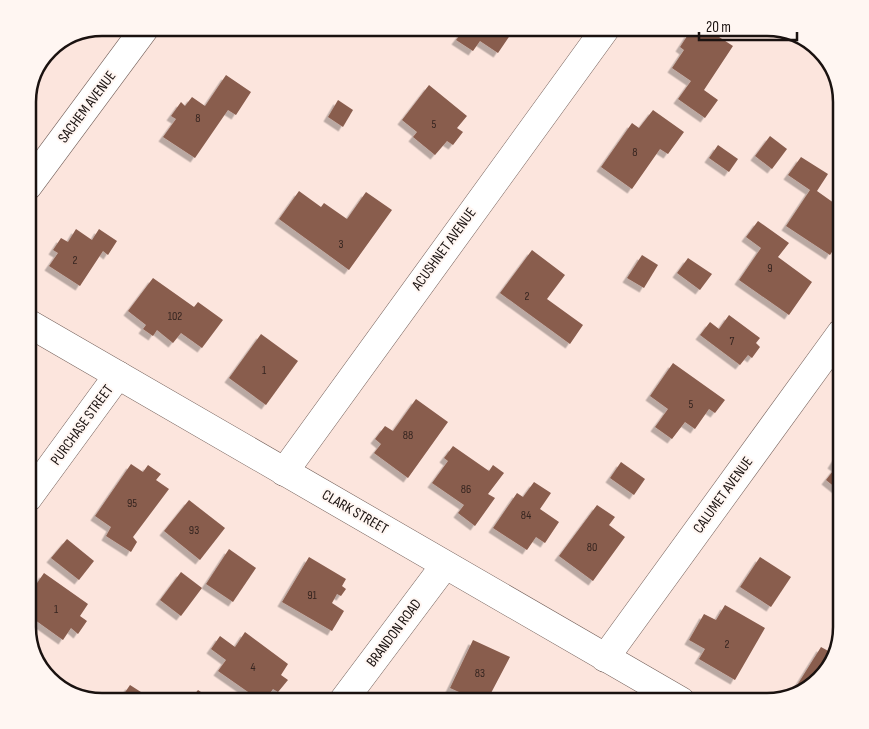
<svg xmlns="http://www.w3.org/2000/svg" width="869" height="729" viewBox="0 0 869 729" font-family="'Sofia Sans Condensed',sans-serif">
	<style>
		.building { fill: #895d4e; filter: url(#shadow) }
		.lines { fill: none; stroke-linecap: round; stroke-linejoin: round }
		.street-casing { stroke: #74605a; stroke-width: 29 }
		.secondary-casing { stroke: #74605a; stroke-width: 29 }
		.street { stroke: #fff; stroke-width: 28 }
		.secondary { stroke: #fff; stroke-width: 28 }
		.labels { text-anchor: middle; dominant-baseline: central; stroke-width: 4; stroke-linejoin: round; paint-order: stroke }
		.number-label { font-size: 12px; fill: #362520 }
		.street-label { font-size: 15px; fill: #1a1210; stroke: #fff6f2 }
		.rim { fill: none; stroke: #1a1210; stroke-width: 2.5 }
	</style>
	<defs>
		<filter id="shadow"><feDropShadow dx="-4.5" dy="4.5" stdDeviation="0" flood-color="#0004"/></filter>
	</defs>
	<rect width="100%" height="100%" fill="#fce5dd"/>
	<g class="building">
		<polygon points="465,28 515,28 498,53 480,41 473,51 456,40"/>
		<polygon points="701,28 705,28 733,46 704,90 718,100 705,118 678,99 691,81 672,68 684,50 680,47 689,33 695,37"/>
		<polygon points="226,75 251,92 236,115 228,110 195,158 163,137 176,119 171,116 181,102 185,106 192,97 205,106"/>
		<polygon points="429,85 467,116 457,128 463,132 453,145 447,141 435,155 413,137 417,132 402,120"/>
		<polygon points="338,100 353,110 343,127 328,117"/>
		<polygon points="653,110 684,132 668,154 660,149 632,189 601,167 632,123 639,128"/>
		<polygon points="770,136 787,149 772,169 755,156"/>
		<polygon points="718,145 738,159 729,172 709,158"/>
		<polygon points="801,157 828,174 817,191 841,208 841,238 830,255 786,226 810,190 788,175"/>
		<polygon points="299,191 321,207 324,203 347,219 366,192 392,210 349,270 279,219"/>
		<polygon points="758,221 789,243 778,257 812,282 789,315 739,280 761,248 746,237"/>
		<polygon points="76,229 92,240 99,229 117,241 108,255 103,251 80,286 49,266 58,253 53,250 61,238 68,242"/>
		<polygon points="532,250 565,275 547,299 583,325 570,344 500,293"/>
		<polygon points="642,255 658,265 644,288 627,278"/>
		<polygon points="688,258 712,274 700,290 677,273"/>
		<polygon points="153,278 194,307 198,302 223,320 202,348 181,333 173,343 157,330 153,336 143,329 146,325 128,311"/>
		<polygon points="729,315 760,338 756,343 760,347 752,358 748,355 740,365 700,335 710,322 719,329"/>
		<polygon points="261,334 298,361 266,405 229,378"/>
		<polygon points="673,363 725,400 715,413 709,409 695,429 685,422 672,439 655,427 668,409 650,396"/>
		<polygon points="416,399 448,422 408,478 374,453 381,444 375,439 385,426 393,431"/>
		<polygon points="453,446 489,471 493,465 504,473 488,494 495,498 475,526 458,513 464,505 432,483 448,461 444,458"/>
		<polygon points="839,453 841,455 841,492 826,480 836,467 832,464"/>
		<polygon points="621,462 645,479 634,495 610,478"/>
		<polygon points="131,464 143,472 148,465 161,474 156,480 169,489 133,537 137,542 131,552 106,536 111,527 95,516"/>
		<polygon points="534,482 551,493 540,509 559,522 545,543 536,537 527,550 493,528 517,493 523,497"/>
		<polygon points="189,500 225,528 200,560 164,531"/>
		<polygon points="597,505 615,517 609,525 625,537 593,581 559,556"/>
		<polygon points="67,539 94,561 79,580 51,558"/>
		<polygon points="229,549 256,568 233,602 206,584"/>
		<polygon points="309,557 346,579 342,586 346,589 341,596 337,594 332,603 344,611 332,631 282,602"/>
		<polygon points="760,557 791,577 771,607 740,587"/>
		<polygon points="181,572 202,588 181,616 160,600"/>
		<polygon points="44,573 88,604 80,616 87,621 78,634 71,628 63,640 28,615 28,596"/>
		<polygon points="725,605 765,628 735,680 699,659 705,649 689,640 704,614 716,620"/>
		<polygon points="245,632 288,664 281,675 288,680 278,692 273,689 264,701 261,701 218,671 226,660 211,649 220,636 235,647"/>
		<polygon points="473,640 510,657 490,695 501,701 453,701 459,692 450,688"/>
		<polygon points="821,647 832,653 823,676 799,693 794,690"/>
		<polygon points="130,685 155,701 119,701"/>
		<polygon points="198,690 214,701 189,701"/>
	</g>
	<g class="lines">
		<g class="street-casing">
			<g id="street">
				<polyline points="28,186 145,28"/>
				<polyline points="284,472 606,28"/>
				<polyline points="28,498 118,375"/>
				<polyline points="605,658 841,333"/>
				<polyline points="343,701 445,565"/>
			</g>
		</g>
		<g class="secondary-casing">
			<polyline id="secondary" points="28,323 681,701"/>
		</g>
		<use href="#street" class="street"/>
		<use href="#secondary" class="secondary"/>
	</g>
	<g class="labels">
		<g class="number-label">
			<text x="198" y="118">8</text>
			<text x="434" y="124">5</text>
			<text x="635" y="152">8</text>
			<text x="341" y="244">3</text>
			<text x="75" y="260">2</text>
			<text x="770" y="268">9</text>
			<text x="527" y="296">2</text>
			<text x="175" y="316">102</text>
			<text x="732" y="341">7</text>
			<text x="264" y="370">1</text>
			<text x="691" y="404">5</text>
			<text x="408" y="435">88</text>
			<text x="466" y="489">86</text>
			<text x="132" y="503">95</text>
			<text x="526" y="515">84</text>
			<text x="194" y="530">93</text>
			<text x="592" y="547">80</text>
			<text x="312" y="595">91</text>
			<text x="56" y="609">1</text>
			<text x="727" y="644">2</text>
			<text x="253" y="667">4</text>
			<text x="480" y="673">83</text>
		</g>
		<g class="street-label">
			<text transform="translate(87 107) rotate(-53)">SACHEM AVENUE</text>
			<text transform="translate(444 249) rotate(-54)">ACUSHNET AVENUE</text>
			<text transform="translate(82 425) rotate(-54)">PURCHASE STREET</text>
			<text transform="translate(723 495) rotate(-54)">CALUMET AVENUE</text>
			<text transform="translate(355 512) rotate(30)">CLARK STREET</text>
			<text transform="translate(394 633) rotate(-53)">BRANDON ROAD</text>
		</g>
	</g>
	<path d="M0 0H869V729H0ZM102 36H767A66 66 0 0 1 833 102V627A66 66 0 0 1 767 693H102A66 66 0 0 1 36 627V102A66 66 0 0 1 102 36Z" fill="#fff6f2" fill-rule="evenodd"/>
	<path class="rim" d="M102 36H767A66 66 0 0 1 833 102V627A66 66 0 0 1 767 693H102A66 66 0 0 1 36 627V102A66 66 0 0 1 102 36Z"/>
	<path d="M699 32v8h98v-8" fill="none" stroke="#1a1210" stroke-width="2.5"/>
	<text x="706" y="32" font-size="15" fill="#1a1210" stroke="#fff6f2" stroke-width="4" paint-order="stroke">20 m</text>
</svg>
